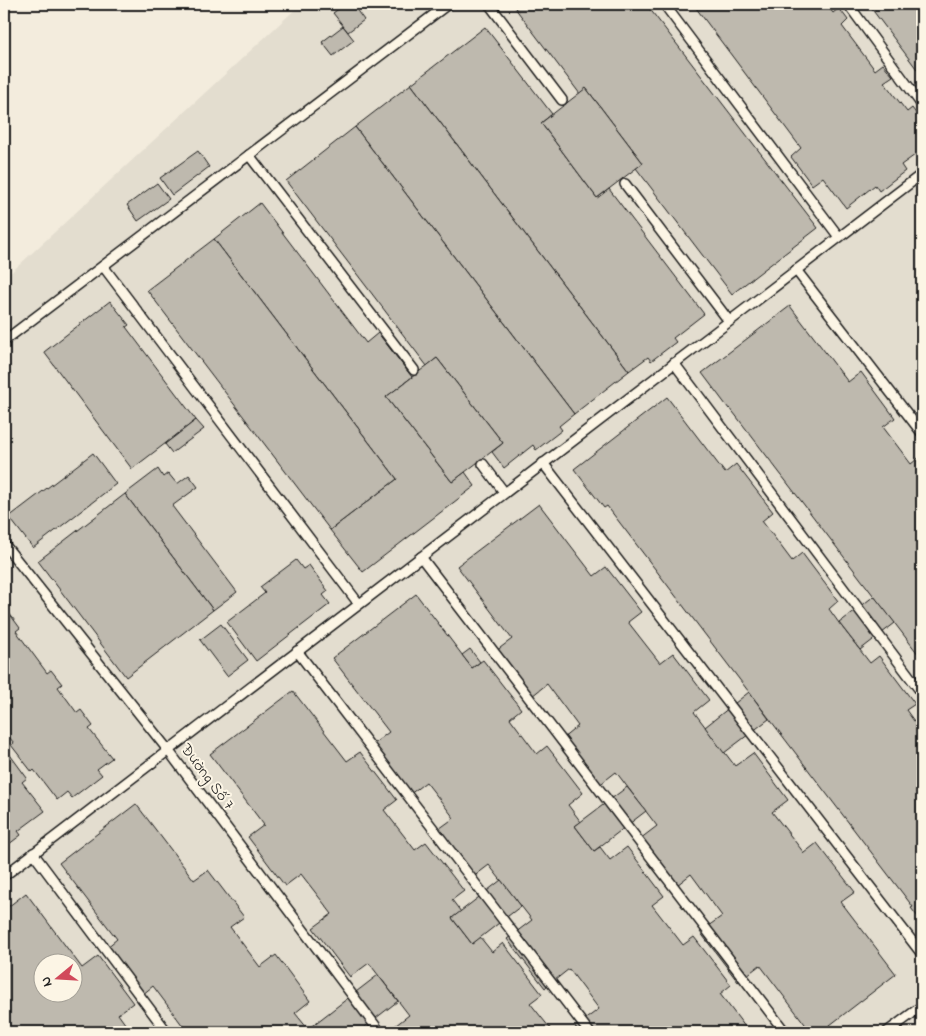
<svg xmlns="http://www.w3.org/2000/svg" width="926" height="1036" viewBox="0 0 926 1036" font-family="'Indie Flower',sans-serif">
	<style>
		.built { fill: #e3ddcf; fill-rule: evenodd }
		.building { fill: #beb9ae; stroke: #1c1c1c; fill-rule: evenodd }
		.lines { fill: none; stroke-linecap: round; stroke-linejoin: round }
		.lane-casing { stroke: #1c1c1c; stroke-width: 12 }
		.lane { stroke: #fcf5e5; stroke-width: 9 }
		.labels { text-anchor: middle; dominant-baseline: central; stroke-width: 4; stroke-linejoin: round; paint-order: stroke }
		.street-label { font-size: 16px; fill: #1c1c1c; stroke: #fcf5e5 }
	</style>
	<rect width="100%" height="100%" fill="#f3ecdd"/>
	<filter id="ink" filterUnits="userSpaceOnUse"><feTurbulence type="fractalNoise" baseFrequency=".02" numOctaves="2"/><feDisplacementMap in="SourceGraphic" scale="10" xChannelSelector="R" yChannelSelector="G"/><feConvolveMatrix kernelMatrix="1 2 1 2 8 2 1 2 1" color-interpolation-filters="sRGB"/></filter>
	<g filter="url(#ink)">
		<path class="built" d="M301,4H922V1032H4V279ZM42,964H72V994H42Z"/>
		<g class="building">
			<polygon points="345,4 352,4 364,20 348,32 333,13"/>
			<polygon points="520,4 646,4 818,228 732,294 636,168 643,163 586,88 580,94 515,8"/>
			<polygon points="693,4 826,4 833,13 839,8 848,20 842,26 875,70 883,64 893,76 884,82 907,112 912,108 921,120 916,124 922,133 922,150 901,165 905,171 879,191 875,185 846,208 823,177 812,185 791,157 801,148"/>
			<polygon points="868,4 922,4 922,76"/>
			<polygon points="343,26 354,40 333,56 322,42"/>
			<polygon points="485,27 552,114 541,123 597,198 609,189 704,314 673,338 676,342 651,361 648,357 629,371 411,84"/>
			<polygon points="411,84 629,371 574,414 355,127"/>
			<polygon points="586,88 643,163 597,198 541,123"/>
			<polygon points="355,127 574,414 559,426 562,430 536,450 533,445 504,468 492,452 503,443 437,358 427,366 286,181"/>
			<polygon points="198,151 209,167 172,195 160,178"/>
			<polygon points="157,183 169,199 138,221 127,205"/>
			<polygon points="260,203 366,343 378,333 412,377 386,397 452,482 465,472 475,486 363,572 330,530 397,479 214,239"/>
			<polygon points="214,239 397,479 330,530 147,290"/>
			<polygon points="110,301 129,325 126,327 196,420 132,469 44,352"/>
			<polygon points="790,306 848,382 861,372 895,418 883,427 911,464 922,455 922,659 730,408 729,409 702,373"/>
			<polygon points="437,358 503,443 452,482 386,397"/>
			<polygon points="667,397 725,473 736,464 773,512 762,521 792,561 802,553 838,601 829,609 839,623 870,663 879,656 915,704 906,710 922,732 922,922 911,908 913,907 607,506 604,508 574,469"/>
			<polygon points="196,420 204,429 172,453 165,444"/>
			<polygon points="93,453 116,484 33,548 9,517"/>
			<polygon points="158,469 163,477 168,473 177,484 189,475 198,487 172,506 237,592 213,610 125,494"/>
			<polygon points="125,494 213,610 126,677 38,561"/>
			<polygon points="539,504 594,576 606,567 641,612 628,622 660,663 673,653 709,700 694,712 735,766 753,753 788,800 772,812 804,853 817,843 855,892 841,902 896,974 821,1032 811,1032 760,965 738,982 700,932 722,916 691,874 672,889 636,842 657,826 616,772 593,790 557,743 578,726 547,684 527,700 492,654 512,639 457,566"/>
			<polygon points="296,560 303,569 309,565 328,591 323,595 330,604 256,661 227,622 265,593 260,587"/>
			<polygon points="416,594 472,668 483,660 521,709 510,718 537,754 547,746 583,793 568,805 581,822 575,826 594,851 600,847 610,860 627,847 664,896 652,905 683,945 694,937 731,985 720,994 749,1032 579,1032 575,1027 599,1009 569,969 545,988 507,939 532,920 489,865 468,881 432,834 454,818 426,782 405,798 368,748 389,732 332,658"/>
			<polygon points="874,596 895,623 860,650 839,623"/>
			<polygon points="9,613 20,628 16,631 47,673 51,670 62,684 58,687 77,713 81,710 93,726 89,729 112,758 97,769 102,775 72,798 67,792 57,800 34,770 32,772 11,745 14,743 4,731 4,616 5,617"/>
			<polygon points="221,624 248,660 227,676 200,640"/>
			<polygon points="470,649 480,662 472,668 462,655"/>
			<polygon points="293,691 347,761 360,752 397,800 384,810 415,850 426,842 464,891 452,900 461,912 452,918 472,944 480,937 492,952 503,943 542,994 530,1003 553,1032 387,1032 409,1015 369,963 350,977 313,928 332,914 301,874 285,886 248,837 264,825 210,754"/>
			<polygon points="749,692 769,719 724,753 705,727"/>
			<polygon points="5,748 27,778 22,782 45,811 18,831 21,835 4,848"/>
			<polygon points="627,787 646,811 594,851 575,826"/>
			<polygon points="136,804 194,880 208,870 244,917 230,927 260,967 276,955 310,1001 295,1013 308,1029 304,1032 175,1032 183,1026 153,986 137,999 101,952 117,939 59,863"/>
			<polygon points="501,880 521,906 472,944 452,918"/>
			<path d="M26,893L82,968L98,956L133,1003L118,1014L131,1032H4V910ZM42,964H72V994H42Z"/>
			<polygon points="378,975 398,1001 358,1032 304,1032"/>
		</g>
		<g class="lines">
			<g class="lane-casing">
				<g id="lane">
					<polyline points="489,4 562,100"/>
					<polyline points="664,4 839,237"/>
					<polyline points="848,4 922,105"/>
					<polyline points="249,155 414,370"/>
					<polyline points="625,184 729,321"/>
					<polyline points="103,266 359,604"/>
					<polyline points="796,270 922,433"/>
					<polyline points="4,341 448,4"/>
					<polyline points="674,363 922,693"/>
					<polyline points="543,463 922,954"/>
					<polyline points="483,464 504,492"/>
					<polyline points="4,544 168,750 380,1032"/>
					<polyline points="421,557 785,1032"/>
					<polyline points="297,651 589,1032"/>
					<polyline points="33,853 167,1032"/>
					<polyline points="4,876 922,174"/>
					<polyline points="887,1032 922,1006"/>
				</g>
			</g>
			<use href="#lane" class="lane"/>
		</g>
	</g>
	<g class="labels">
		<g class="street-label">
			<text transform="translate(207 777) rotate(53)">Đường Số 7</text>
		</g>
	</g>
	<rect width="926" height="1036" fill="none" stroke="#fcf5e5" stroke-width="20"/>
	<rect x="10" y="10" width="906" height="1016" fill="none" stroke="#1c1c1c" stroke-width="2" filter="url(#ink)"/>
	<g transform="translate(58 978) rotate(252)"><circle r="24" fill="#fcf5e5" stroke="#a29e95"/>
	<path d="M0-4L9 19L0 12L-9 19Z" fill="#d1495b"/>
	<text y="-8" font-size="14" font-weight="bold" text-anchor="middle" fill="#1c1c1c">N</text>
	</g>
</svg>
